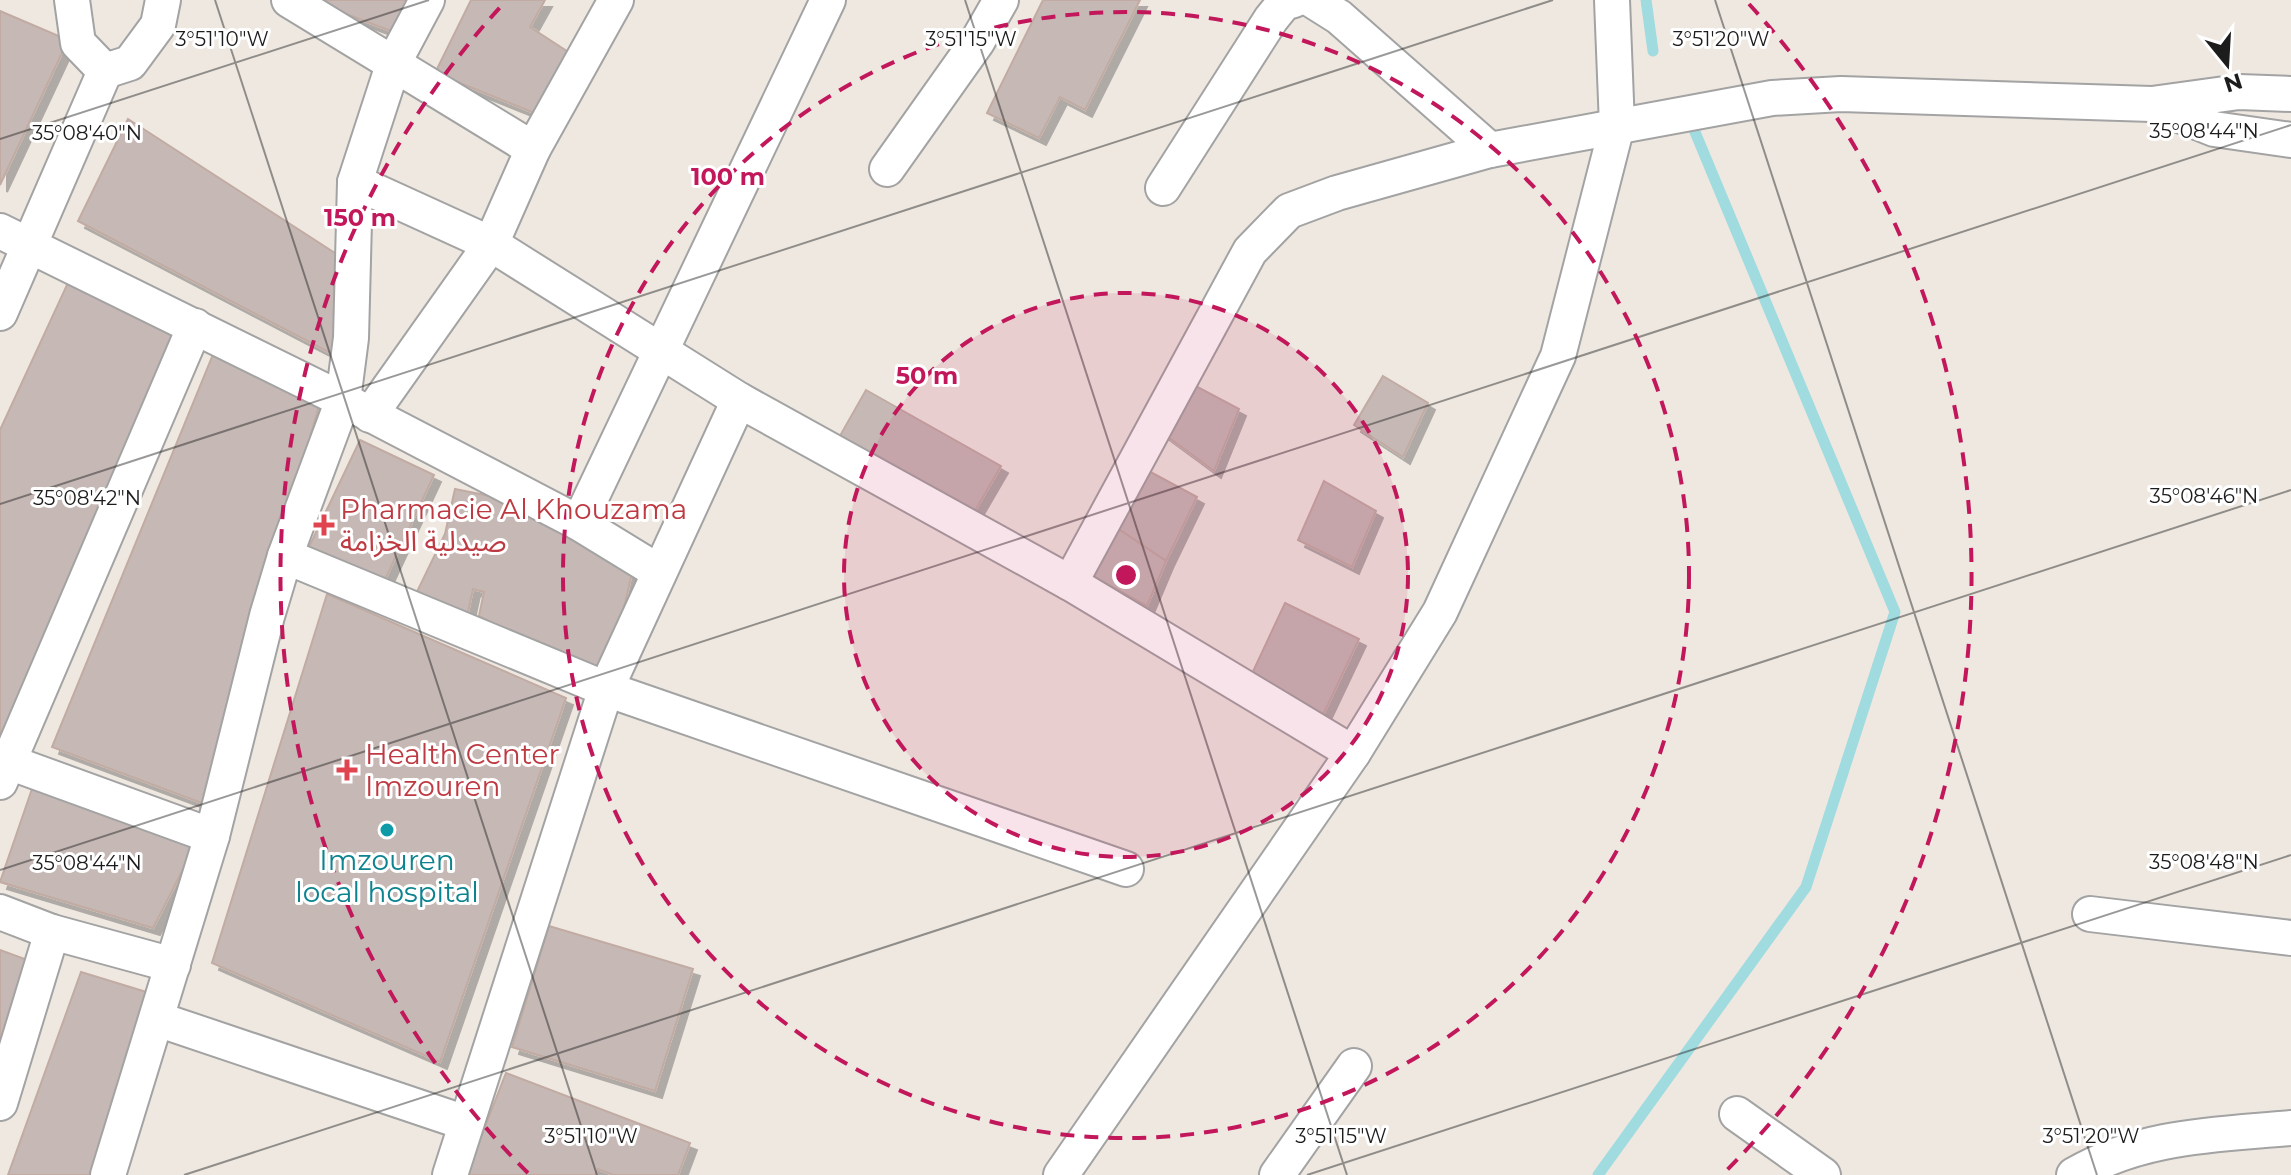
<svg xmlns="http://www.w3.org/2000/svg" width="2291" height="1175" viewBox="0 0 2291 1175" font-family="Montserrat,'Noto Sans Arabic',sans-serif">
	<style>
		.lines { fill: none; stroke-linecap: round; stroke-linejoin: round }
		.stream { stroke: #9fdbdf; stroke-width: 11 }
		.building { fill: #c6b9b5; stroke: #c1aba3; stroke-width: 2; filter: url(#shadow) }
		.street-casing { stroke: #a3a3a3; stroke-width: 38 }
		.street { stroke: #fff; stroke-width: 34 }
		.ticks { fill: none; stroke: #1c1c1c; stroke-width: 2; stroke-opacity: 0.45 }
		.ring { fill: none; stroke: #c2185b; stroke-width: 4; stroke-dasharray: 14 10 }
		.health-dot { fill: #e0444e; stroke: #fff; stroke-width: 3 }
		.culture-dot { fill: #0f9aa8; stroke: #fff; stroke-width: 3 }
		.labels { text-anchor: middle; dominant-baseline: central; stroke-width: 6; stroke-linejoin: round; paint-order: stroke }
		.health-label { font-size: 28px; fill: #be3a42; stroke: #fff; text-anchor: start }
		.culture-label { font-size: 28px; fill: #0d838f; stroke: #fff }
		.ticks-label { font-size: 20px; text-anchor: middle; fill: #1c1c1c; stroke: #fff; stroke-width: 6; stroke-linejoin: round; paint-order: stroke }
		.centre { fill: #c2185b; stroke: #fff; stroke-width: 4 }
		.ring-label { font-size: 24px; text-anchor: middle; font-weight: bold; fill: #c2185b; stroke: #fff; stroke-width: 6; stroke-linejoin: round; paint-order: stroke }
	</style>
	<defs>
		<filter id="shadow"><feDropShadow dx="7" dy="7" stdDeviation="0" flood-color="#0004"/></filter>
	</defs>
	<rect width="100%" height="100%" fill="#eee8e1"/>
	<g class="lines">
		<g class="stream">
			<polyline points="1646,0 1653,51"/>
			<polyline points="1598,1175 1806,887 1895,612 1690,120"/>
		</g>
	</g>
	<g class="building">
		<polygon points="309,0 416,0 399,34"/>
		<polygon points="471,0 545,0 530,27 573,55 537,114 435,73"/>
		<polygon points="1043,0 1140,0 1085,110 1060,97 1039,138 987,113"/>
		<polygon points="0,11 68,40 0,185"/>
		<polygon points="128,119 338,255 342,359 78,221"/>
		<polygon points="72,274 179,323 0,747 0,430"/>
		<polygon points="214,352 322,395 207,805 52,747"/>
		<polygon points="1383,376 1428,403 1403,457 1354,425"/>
		<polygon points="1188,382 1239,409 1214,471 1157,429"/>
		<polygon points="866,390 1001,466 972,516 837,441"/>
		<polygon points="360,440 434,475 383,584 308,549"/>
		<polygon points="1143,468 1197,497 1166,561 1114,526"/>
		<polygon points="1324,481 1376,511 1352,567 1298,540"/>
		<polygon points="455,489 490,496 617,563 633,568 609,674 576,667 479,616 484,592 473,589 466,621 413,600 445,534"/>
		<polygon points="1114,526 1166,561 1147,606 1087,573"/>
		<polygon points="327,594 566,698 440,1062 212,963"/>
		<polygon points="1285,603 1359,639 1323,715 1249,680"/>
		<polygon points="33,786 197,842 153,928 0,882"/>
		<polygon points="549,926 693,969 655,1091 512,1047"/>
		<polygon points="0,950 33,962 0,1053"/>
		<polygon points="81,972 156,995 93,1175 8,1175"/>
		<polygon points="506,1073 690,1143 678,1175 613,1175 598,1169 595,1175 466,1175"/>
	</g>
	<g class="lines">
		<g class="street-casing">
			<g id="street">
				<polyline points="72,0 78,43 105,71 130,63 158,25 163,0"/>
				<polyline points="289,0 533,149"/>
				<polyline points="1312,0 1339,17 1490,150"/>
				<polyline points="2152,104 2239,92 2291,94"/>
				<polyline points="887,169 977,42 1001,0"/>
				<polyline points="355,182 491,244 739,400 1070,583 1353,753"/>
				<polyline points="1163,188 1271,19 1284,3 1294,0"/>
				<polyline points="0,231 343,400 579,523 659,572"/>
				<polyline points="0,313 105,71"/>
				<polyline points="370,415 491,244 533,149 616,0"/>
				<polyline points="579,523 828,0"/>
				<polyline points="285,556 606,689 1126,869"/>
				<polyline points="1070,583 1250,251 1289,211 1337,193 1490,150 1772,98 1841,94 2152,104 2214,129 2291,140"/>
				<polyline points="6,761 212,836"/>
				<polyline points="0,782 195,326"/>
				<polyline points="0,912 52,932 173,965"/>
				<polyline points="2090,914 2291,938"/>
				<polyline points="157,1019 466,1123"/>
				<polyline points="0,1103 52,932"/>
				<polyline points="1737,1114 1823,1175"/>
				<polyline points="108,1175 212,836 267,616 285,556 343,400 351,338 355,182 394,62 427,0"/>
				<polyline points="450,1175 606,689 739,400"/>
				<polyline points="1061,1175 1353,753 1440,612 1558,356 1617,126 1612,0"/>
				<polyline points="1277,1175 1354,1066"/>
				<path d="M2074,1175C2143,1135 2214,1135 2291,1128"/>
			</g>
		</g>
		<use href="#street" class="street"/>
	</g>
	<path class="ticks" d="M215,0L597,1175M965,0L1347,1175M1715,0L2097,1175M0,139L429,0M0,504L1553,0M0,870L2291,125M184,1175L2291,490M1307,1175L2291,855"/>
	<circle cx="1126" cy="575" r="282" fill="#c2185b" fill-opacity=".12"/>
	<g class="ring">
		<circle cx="1126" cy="575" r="282"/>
		<circle cx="1126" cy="575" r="563"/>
		<path d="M528 1173A845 845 0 0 1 503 4M1749 4A845 845 0 0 1 1724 1173"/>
	</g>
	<g class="health-dot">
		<path d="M320 513h8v8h8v8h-8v8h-8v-8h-8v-8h8z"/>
		<path d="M343 758h8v8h8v8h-8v8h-8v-8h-8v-8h8z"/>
	</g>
	<circle class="culture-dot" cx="387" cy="830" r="8"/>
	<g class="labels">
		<g class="health-label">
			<text x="340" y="509">Pharmacie Al Khouzama<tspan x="340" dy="32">صيدلية الخزامة</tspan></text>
			<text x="365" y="754">Health Center<tspan x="365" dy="32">Imzouren</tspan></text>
		</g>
		<g class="culture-label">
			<text x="387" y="860">Imzouren<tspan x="387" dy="32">local hospital</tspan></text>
		</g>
	</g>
	<g class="ticks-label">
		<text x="222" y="46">3°51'10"W</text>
		<text x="971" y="46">3°51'15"W</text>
		<text x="1721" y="46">3°51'20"W</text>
		<text x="2204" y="138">35°08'44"N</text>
		<text x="87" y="140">35°08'40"N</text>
		<text x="2204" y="503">35°08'46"N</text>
		<text x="87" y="505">35°08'42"N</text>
		<text x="2204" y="869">35°08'48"N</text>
		<text x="87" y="870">35°08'44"N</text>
		<text x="591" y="1143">3°51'10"W</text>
		<text x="1341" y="1143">3°51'15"W</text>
		<text x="2091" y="1143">3°51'20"W</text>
	</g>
	<circle cx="1126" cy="575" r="12" class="centre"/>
	<g class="ring-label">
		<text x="728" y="185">100 m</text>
		<text x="360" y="226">150 m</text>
		<text x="927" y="384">50 m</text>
	</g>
	<g transform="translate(2227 64) rotate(162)" stroke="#ffffff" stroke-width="6" paint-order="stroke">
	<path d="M0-6L14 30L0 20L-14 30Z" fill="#1c1c1c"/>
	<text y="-12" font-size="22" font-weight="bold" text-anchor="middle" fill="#1c1c1c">N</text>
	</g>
</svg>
